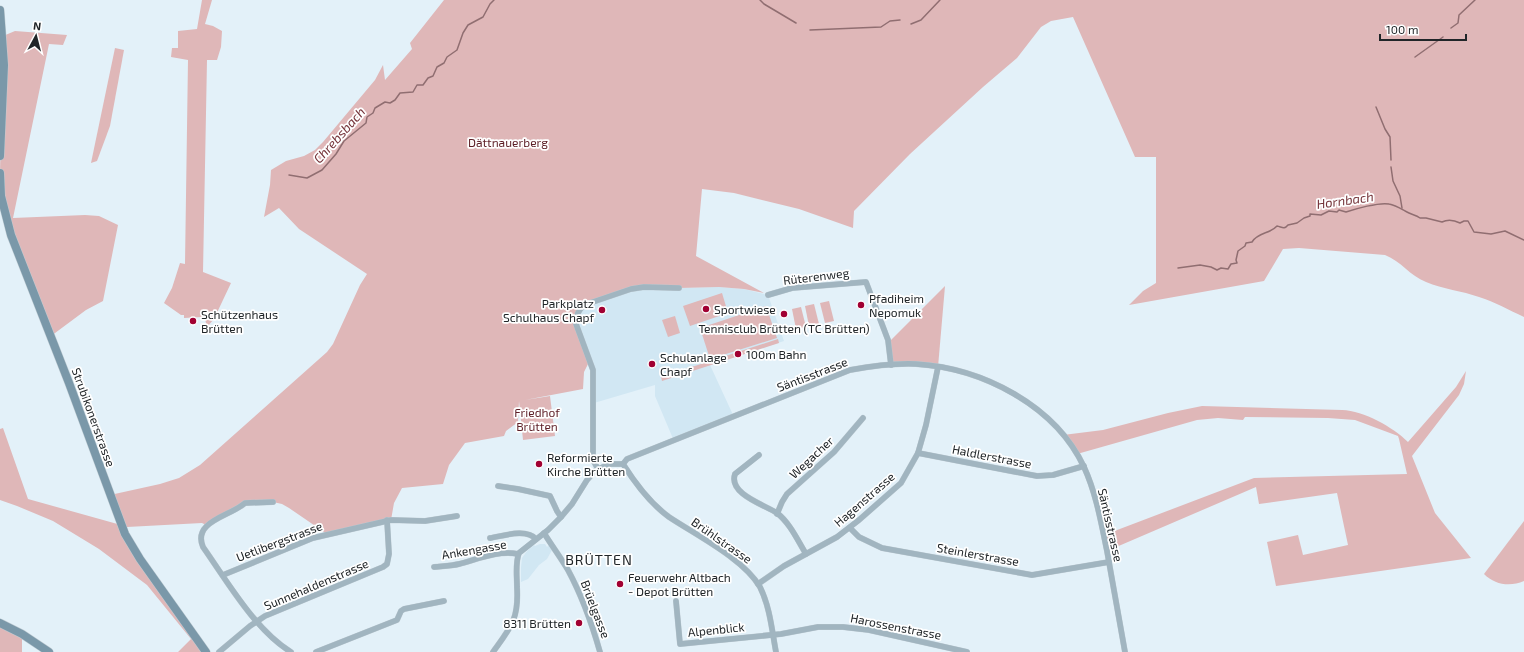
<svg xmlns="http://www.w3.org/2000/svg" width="1524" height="652" viewBox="0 0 1524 652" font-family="'Exo 2',sans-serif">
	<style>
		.built { fill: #d1e7f3 }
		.green { fill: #dfb7b8 }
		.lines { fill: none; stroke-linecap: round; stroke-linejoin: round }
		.stream { stroke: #906e71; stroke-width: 1.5 }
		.street-casing { stroke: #c0ccd3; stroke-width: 6 }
		.secondary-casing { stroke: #c0ccd3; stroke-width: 9 }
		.street { stroke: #a1b5c0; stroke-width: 5.5 }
		.secondary { stroke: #7a98a9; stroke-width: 8 }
		.poi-dot { fill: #a10032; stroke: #fff; stroke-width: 1.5 }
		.labels { text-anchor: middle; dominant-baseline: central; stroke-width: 3.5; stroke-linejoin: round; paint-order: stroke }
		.park-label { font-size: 12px; fill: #5d1f27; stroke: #fff }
		.street-label { font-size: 12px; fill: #202528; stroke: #fff }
		.poi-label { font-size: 12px; fill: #202528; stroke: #fff; text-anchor: start }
		.water-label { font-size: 13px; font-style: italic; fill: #75343a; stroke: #fff }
		.quarter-label { font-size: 14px; letter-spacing: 1px; fill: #202528; stroke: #fff }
	</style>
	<rect width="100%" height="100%" fill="#e3f1f9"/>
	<g class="built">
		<polygon points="719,287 744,289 768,295 784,341 710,365 734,417 674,441 655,396 655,385 594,403 593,370 576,324 579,310 631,289"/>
		<polygon points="540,544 545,544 547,547 549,545 552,550 547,559 539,565 528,579 521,582 521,567 522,558 527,551 534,545 535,546"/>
	</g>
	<g class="green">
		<polygon points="202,0 212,0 205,24 213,26 222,31 221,47 217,60 207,60 203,272 231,283 214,319 207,327 204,315 202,315 202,317 184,318 184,315 181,315 164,303 172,288 180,263 185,264 188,60 171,57 172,48 178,48 178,31 197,29"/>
		<path d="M444,0H1524V317C1509,310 1495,302 1479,297C1462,291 1443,289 1426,282C1410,276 1401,261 1385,255L1299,248L1283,249L1264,281L1129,305L1143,291L1156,283V157H1135L1073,17L1051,21L1041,27L1017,58L983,87L910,154L854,211L853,228L799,209L734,193L702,189L696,256L764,293L744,289L719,287L679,288L644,287L584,305L576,317L589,362L584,372L583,389L525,400L550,396L555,436L523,440L519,401L518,422L506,431L504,436L465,443L449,465L443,484L402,488L394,503L391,520L327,534L289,508L282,504L273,502L245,503L206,525L202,523L127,527L121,526L206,652H178L191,639L147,585L99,549L53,521L17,506L0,500V429L3,428L28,499L121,525L110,495L160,484L179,478L200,465L327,352L333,344L360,285L367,274L299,229L279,208L264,217L270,185L271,170L286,161L304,156L315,150L323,142L375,80L383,65L385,80L412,49L410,43Z"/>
		<polygon points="15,31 67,35 63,45 49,44 13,218 85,215 99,216 118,225 103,301 86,310 51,336 11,235 0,173 3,36"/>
		<polygon points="115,48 124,50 110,126 97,161 91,163"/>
		<polygon points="945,286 938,367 891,365 889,342"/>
		<polygon points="722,293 728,313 690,326 683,306"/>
		<polygon points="829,301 834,321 825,323 820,303"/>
		<polygon points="814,304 819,324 809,326 805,306"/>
		<polygon points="766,306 777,338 710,359 700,328"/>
		<polygon points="801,307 806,327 796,329 792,309"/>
		<polygon points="675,316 680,333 668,337 662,320"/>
		<polygon points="778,339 779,343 662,381 661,377"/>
		<path d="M1466,371L1464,384L1459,395L1412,456L1435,513L1471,558L1276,586L1267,542L1298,535L1303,555L1348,545L1337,493L1259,504L1256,487L1107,551L1104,535L1254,478L1407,474L1399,439L1398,436L1355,420L1328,418L1245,417L1243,420L1218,418L1197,420L1077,454L1063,435L1103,430L1168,413L1202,406L1342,410C1364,411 1393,427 1408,442L1456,387Z"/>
		<path d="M1524,521V581C1510,587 1495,585 1484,574Z"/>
		<polygon points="0,623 22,634 22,652 0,652"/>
	</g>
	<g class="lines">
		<g class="stream">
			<polyline points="760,0 764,4 796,23"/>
			<polyline points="911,24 921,20 940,0"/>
			<polyline points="1451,28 1458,23 1459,15 1475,0"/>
			<polyline points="810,30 881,27 890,21 900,20"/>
			<polyline points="1415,57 1443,37"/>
			<polyline points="1376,107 1385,129 1390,137 1391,160"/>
			<polyline points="1391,167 1393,181 1400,196 1402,208"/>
			<polyline points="289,175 307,178 322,170 336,154 344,141 366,123 367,117 373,113 375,108 385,102 390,103 395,100 400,93 413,92 417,85 423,85 428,78 433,76 437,67 444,63 447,57 457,50 463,33 468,25 483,17 490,4 494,0"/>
			<path d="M1178,268L1200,265L1211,267L1217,270L1221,268L1228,269L1231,264L1237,263L1236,260L1238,251L1245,246L1246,243L1252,242C1258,232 1270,234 1277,226C1282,227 1284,230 1288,225L1297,223L1304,218L1310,216V214L1321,215L1329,211L1337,212L1339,210L1346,212C1355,209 1379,202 1389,204C1396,205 1403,210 1409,213C1413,215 1416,215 1420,218H1426L1442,222C1448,219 1454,220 1460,223L1464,221H1468L1474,232L1491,234L1505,231L1524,240"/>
		</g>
		<g class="street-casing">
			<g id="street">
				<polyline points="768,295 792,288 866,282 888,340 891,365"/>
				<polyline points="918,453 1037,476 1053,475 1084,466"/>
				<path d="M759,455L735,474C728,494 765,505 777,513C790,523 798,541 806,554"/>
				<path d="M623,464L627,459L850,370C872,366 893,363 916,364C982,368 1055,405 1084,467C1096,493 1101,522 1107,551C1113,585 1119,618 1125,652"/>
				<path d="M623,464C635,483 651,504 669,517C696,535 744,559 760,587C770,607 772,631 776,652"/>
				<path d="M598,469L593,460V370L576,324C576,315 578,311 584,305L631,289L644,287L679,288"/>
				<polyline points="498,486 518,489 550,496 557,511 561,517"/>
				<path d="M273,502L245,503C231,516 192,521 203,547C227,581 255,630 291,652"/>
				<polyline points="777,514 782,502 787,494 834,452 863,418"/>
				<polyline points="850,528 859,537 882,548 1032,575 1109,562"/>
				<path d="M544,533C552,546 561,558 568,570C582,596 592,624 600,652"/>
				<path d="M490,538C503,536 526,528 536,539"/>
				<path d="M434,567C442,566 451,566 459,564C478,559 498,550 518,554"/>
				<polyline points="223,575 313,538 391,520 425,521 457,516"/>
				<polyline points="758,584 784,566 837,537 859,520 901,483 918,453 926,425 938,367"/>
				<polyline points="676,601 680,644 781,634 818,627 843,627 869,630 967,652"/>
				<polyline points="219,652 250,626 265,616 383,567 387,564 389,554 387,520"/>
				<polyline points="316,652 397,620 401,611 404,609 444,601"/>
				<path d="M493,652C511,627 519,619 517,587C517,576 515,563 519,553L548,530L561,517L572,504L587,480L595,471L609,464H623"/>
			</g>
		</g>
		<g class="secondary-casing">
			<g id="secondary">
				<polyline points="0,10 4,65 0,156"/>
				<polyline points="0,173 1,196 11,235 69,383 125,534 140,559 206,652"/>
				<polyline points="0,623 22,634 49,652"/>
			</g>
		</g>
		<use href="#street" class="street"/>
		<use href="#secondary" class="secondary"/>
	</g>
	<g class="poi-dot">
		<circle cx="861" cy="305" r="4"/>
		<circle cx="706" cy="309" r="4"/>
		<circle cx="602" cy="310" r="4"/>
		<circle cx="784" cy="314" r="4"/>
		<circle cx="193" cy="321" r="4"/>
		<circle cx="738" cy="354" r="4"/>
		<circle cx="652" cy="364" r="4"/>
		<circle cx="539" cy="464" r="4"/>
		<circle cx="620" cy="584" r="4"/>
		<circle cx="579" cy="623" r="4"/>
	</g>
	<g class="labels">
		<g class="park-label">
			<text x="508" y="142">Dättnauerberg</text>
			<text x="537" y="412">Friedhof<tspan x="537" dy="14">Brütten</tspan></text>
		</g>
		<g class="street-label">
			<text transform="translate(816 276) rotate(-7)">Rüterenweg</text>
			<text transform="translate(812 374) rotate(-21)">Säntisstrasse</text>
			<text transform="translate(94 417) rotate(70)">Strubikonerstrasse</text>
			<text transform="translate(992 456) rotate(11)">Haldlerstrasse</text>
			<text transform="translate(811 457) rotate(-43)">Wegacher</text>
			<text transform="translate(864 499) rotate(-41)">Hagenstrasse</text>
			<text transform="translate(1111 525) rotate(77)">Säntisstrasse</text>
			<text transform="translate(722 540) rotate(35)">Brühlstrasse</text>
			<text transform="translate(279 541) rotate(-21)">Uetlibergstrasse</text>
			<text transform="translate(474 549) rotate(-10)">Ankengasse</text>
			<text transform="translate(978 554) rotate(10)">Steinlerstrasse</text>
			<text transform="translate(316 584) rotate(-23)">Sunnehaldenstrasse</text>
			<text transform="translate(596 609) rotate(69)">Brüelgasse</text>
			<text transform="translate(896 626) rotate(11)">Harossenstrasse</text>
			<text transform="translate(716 629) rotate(-6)">Alpenblick</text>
		</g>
		<g class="poi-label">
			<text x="869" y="298">Pfadiheim<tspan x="869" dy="14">Nepomuk</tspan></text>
			<text x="594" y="303" text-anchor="end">Parkplatz<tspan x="594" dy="14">Schulhaus Chapf</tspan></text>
			<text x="714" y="309">Sportwiese</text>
			<text x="201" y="314">Schützenhaus<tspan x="201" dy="14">Brütten</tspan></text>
			<text x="784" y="328" text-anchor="middle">Tennisclub Brütten (TC Brütten)</text>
			<text x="746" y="354">100m Bahn</text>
			<text x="660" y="357">Schulanlage<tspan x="660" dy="14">Chapf</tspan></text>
			<text x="547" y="457">Reformierte<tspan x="547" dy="14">Kirche Brütten</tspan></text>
			<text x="628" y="577">Feuerwehr Altbach<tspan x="628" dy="14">- Depot Brütten</tspan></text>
			<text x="571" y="623" text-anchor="end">8311 Brütten</text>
		</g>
		<g class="water-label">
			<text transform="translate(339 135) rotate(-48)">Chrebsbach</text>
			<text transform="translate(1345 200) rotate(-8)">Hornbach</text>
		</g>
		<g class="quarter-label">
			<text x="599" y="559">BRÜTTEN</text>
		</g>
	</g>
	<g transform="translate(36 36) rotate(7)" stroke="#ffffff" stroke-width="3" paint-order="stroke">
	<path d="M0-3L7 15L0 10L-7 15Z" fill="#202528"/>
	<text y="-6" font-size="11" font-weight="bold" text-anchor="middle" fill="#202528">N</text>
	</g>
	<path d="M1380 34v6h86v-6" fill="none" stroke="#202528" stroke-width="2"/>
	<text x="1386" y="34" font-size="12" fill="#202528" stroke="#ffffff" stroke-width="3" paint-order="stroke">100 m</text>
</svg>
